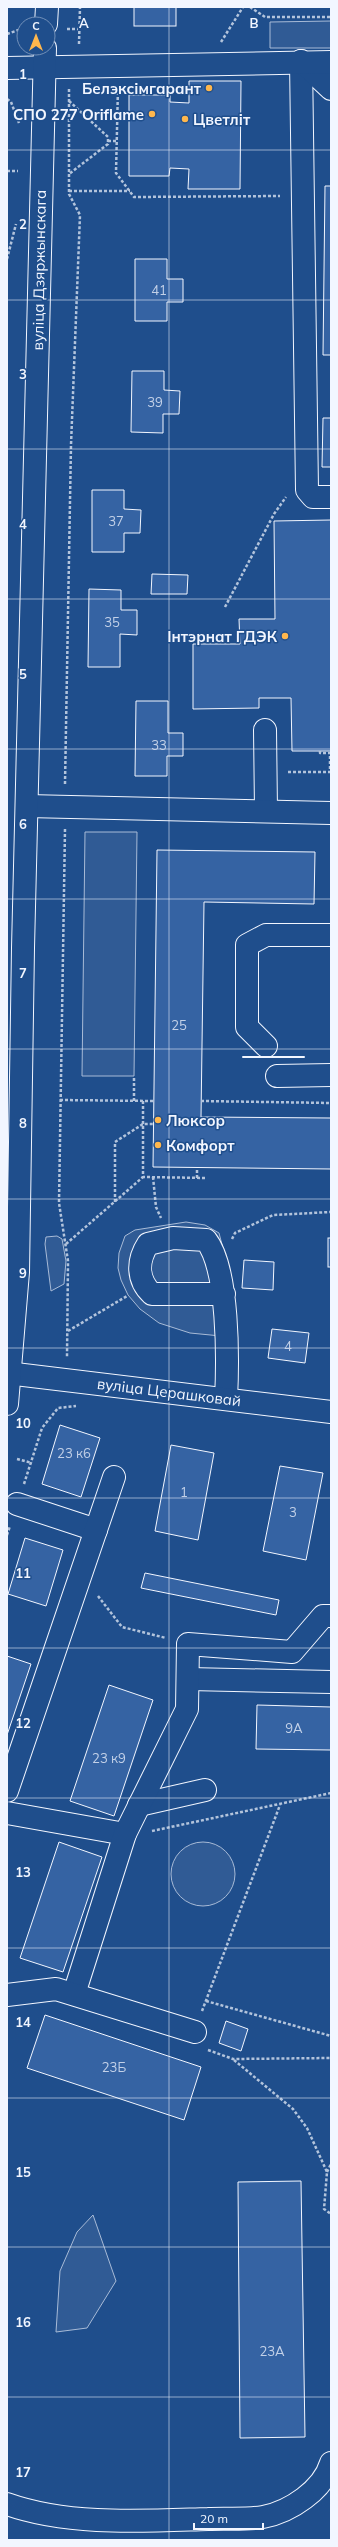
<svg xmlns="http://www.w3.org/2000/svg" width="338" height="2547" viewBox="0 0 338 2547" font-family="Mulish,sans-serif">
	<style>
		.built { fill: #305b95; stroke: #a8bbd7 }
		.building { fill: #3563a3; stroke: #f2f6ff }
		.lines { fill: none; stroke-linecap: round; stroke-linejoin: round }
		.minor-casing { stroke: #f2f6ff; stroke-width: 24 }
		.major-casing { stroke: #f2f6ff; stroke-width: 24 }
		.path { stroke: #b3c4dc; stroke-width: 2.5; stroke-dasharray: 3 2; stroke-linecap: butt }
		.minor { stroke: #1f4e8c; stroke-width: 22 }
		.major { stroke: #1f4e8c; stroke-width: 22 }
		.wall { stroke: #f2f6ff; stroke-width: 2 }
		.grid { fill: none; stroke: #f2f6ff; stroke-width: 1; stroke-opacity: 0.55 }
		.poi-dot { fill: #ffb74d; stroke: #1f4e8c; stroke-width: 1.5 }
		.labels { text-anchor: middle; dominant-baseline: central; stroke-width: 3; stroke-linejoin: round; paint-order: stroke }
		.number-label { font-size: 13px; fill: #c3d1e8 }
		.poi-label { font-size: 15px; font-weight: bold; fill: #f2f6ff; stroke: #1f4e8c; text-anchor: end }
		.street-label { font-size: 15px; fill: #f2f6ff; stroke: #1f4e8c }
		.grid-label { font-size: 13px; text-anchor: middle; font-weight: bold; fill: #f2f6ff; stroke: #1f4e8c; stroke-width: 3; stroke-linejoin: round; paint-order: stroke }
	</style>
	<rect width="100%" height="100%" fill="#1f4e8c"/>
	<g class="built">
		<polygon points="331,21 331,48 270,48 270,22"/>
		<polygon points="85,832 137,832 134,1076 82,1076"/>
		<polygon points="186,1222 205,1225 219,1233 229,1272 231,1337 190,1333 159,1323 140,1309 128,1295 121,1280 118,1268 119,1253 125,1236 135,1230"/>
		<polygon points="57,1236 62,1239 66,1261 64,1284 51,1291 45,1244 46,1237"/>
		<circle cx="203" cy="1874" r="32"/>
		<polygon points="93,2215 116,2281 87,2328 56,2332 60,2271 77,2232"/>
	</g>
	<g class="building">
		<rect x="134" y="7" width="42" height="19"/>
		<polygon points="189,81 241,81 240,189 188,189 189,169 170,168 169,176 129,176 129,95 170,95 170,102 189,103"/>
		<polygon points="325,186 331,186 331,355 323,355"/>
		<polygon points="135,259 167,259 167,279 183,279 183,302 167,302 167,321 135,321"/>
		<polygon points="132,371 164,371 164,390 180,391 179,414 163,414 163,433 131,432"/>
		<polygon points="323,418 331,418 331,467 322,467"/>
		<polygon points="92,490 124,490 124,509 141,510 140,533 124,533 124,552 92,552"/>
		<polygon points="331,520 331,751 292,751 291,698 259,698 259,708 193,709 193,644 240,644 239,619 275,619 274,521"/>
		<polygon points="152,574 188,575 187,594 151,594"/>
		<polygon points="89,589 121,590 121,610 137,610 137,635 120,634 120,667 88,667"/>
		<polygon points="136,701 168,701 168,733 183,733 183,756 167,756 167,776 135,776"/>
		<polygon points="157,850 315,852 314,904 204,902 201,1117 331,1118 331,1169 153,1167"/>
		<rect x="328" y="1238" width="3" height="29"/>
		<polygon points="244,1260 274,1262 273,1290 242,1288"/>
		<polygon points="272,1329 309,1333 305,1363 268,1358"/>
		<polygon points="60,1425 100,1438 81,1497 42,1484"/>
		<polygon points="171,1445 214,1453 198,1540 155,1531"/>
		<polygon points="280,1466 323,1473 306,1560 263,1551"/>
		<polygon points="25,1538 63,1550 46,1606 8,1594"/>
		<polygon points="145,1573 279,1600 276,1615 141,1588"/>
		<polygon points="7,1656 31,1664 7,1735"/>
		<polygon points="109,1685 153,1700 114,1816 70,1801"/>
		<polygon points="257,1705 331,1707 331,1750 256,1749"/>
		<polygon points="59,1842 102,1857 63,1972 20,1958"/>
		<polygon points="45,2015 201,2067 184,2120 27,2068"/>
		<polygon points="226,2021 248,2029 241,2051 219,2043"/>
		<polygon points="301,2181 305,2437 240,2438 238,2182"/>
	</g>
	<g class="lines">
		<g class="minor-casing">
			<g id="minor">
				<polyline points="301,61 307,490 313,497 331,497"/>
				<polyline points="301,61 331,89"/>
				<polyline points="7,68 331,62"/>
				<polyline points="265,730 266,810"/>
				<polyline points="27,806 331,813"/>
				<polyline points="266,1046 247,1027 247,945 266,935 331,935"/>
				<polyline points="277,1076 331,1075"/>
				<path d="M224,1294H152C137,1280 137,1261 148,1244L173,1238L206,1240C229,1269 228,1361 226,1399"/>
				<polyline points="7,1373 331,1412"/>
				<polyline points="17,1504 96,1530"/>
				<polyline points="189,1679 331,1682"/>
				<polyline points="7,1791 114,1477"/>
				<polyline points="139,1805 205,1790"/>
				<polyline points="7,1813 125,1834"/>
				<polyline points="74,1994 125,1834 187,1709 188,1644 292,1652 323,1616 331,1616"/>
				<polyline points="7,1995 56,1989 195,2032"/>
				<path d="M7,2504C69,2526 143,2521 208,2519C226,2518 246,2520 263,2517C290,2512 323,2490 331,2463"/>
			</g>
		</g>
		<g class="major-casing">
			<g id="major">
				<polyline points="46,24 47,7"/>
				<polyline points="7,1404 18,1272 23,948 45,48"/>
			</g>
		</g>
		<g class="path">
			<polyline points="250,7 265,17 331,17"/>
			<polyline points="67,29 78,29"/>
			<polyline points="7,34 24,28"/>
			<polyline points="221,42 243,7"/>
			<polyline points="79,44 80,7"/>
			<polyline points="118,87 116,173 134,197 280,196"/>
			<polyline points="7,99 11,102 19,123"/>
			<polyline points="69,101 108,137 108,144 69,174"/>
			<polyline points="108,141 117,141"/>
			<polyline points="7,171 18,171"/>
			<polyline points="69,191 130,191"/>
			<polyline points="7,259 16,224"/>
			<polyline points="225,607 274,514 286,497"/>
			<polyline points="320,751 320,753 330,753 330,772"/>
			<polyline points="288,772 331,772"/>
			<polyline points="65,784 71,445 80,215 69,194 69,89"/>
			<polyline points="65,829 59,1203 68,1261 67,1357"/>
			<polyline points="60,1100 154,1101"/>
			<polyline points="134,1101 134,1076"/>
			<polyline points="143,1101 143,1177 206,1178"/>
			<polyline points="201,1101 331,1103"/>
			<polyline points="153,1177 156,1207 161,1218"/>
			<polyline points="197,1178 197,1168"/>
			<polyline points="115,1202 115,1142 143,1124 154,1124"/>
			<polyline points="232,1239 235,1233 273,1215 331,1212"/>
			<polyline points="66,1244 143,1177"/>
			<polyline points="68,1331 127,1296"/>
			<polyline points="17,1459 32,1463"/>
			<polyline points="24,1484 42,1428 58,1408 76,1406"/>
			<polyline points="7,1535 10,1526"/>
			<polyline points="98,1596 122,1627 166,1638"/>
			<polyline points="152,1831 331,1793"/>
			<polyline points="206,2001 331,2036"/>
			<polyline points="202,2011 280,1805"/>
			<polyline points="208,2050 233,2059 331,2058"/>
			<polyline points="234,2060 293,2109 307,2128 327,2172 324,2209 331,2214"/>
			<polyline points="327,2172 331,2164"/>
		</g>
		<use href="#minor" class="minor"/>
		<use href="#major" class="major"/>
		<polyline class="wall" points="243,1057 304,1057"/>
	</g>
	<path class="grid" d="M169,7V2540M7,150H331M7,300H331M7,449H331M7,599H331M7,749H331M7,899H331M7,1049H331M7,1199H331M7,1348H331M7,1498H331M7,1648H331M7,1798H331M7,1948H331M7,2098H331M7,2247H331M7,2397H331"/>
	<g class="poi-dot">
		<circle cx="209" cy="88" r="4"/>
		<circle cx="152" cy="114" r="4"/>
		<circle cx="185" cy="119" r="4"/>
		<circle cx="285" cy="636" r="4"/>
		<circle cx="158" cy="1120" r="4"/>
		<circle cx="158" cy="1145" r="4"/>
	</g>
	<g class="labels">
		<g class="number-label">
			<text x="159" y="290">41</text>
			<text x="155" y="402">39</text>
			<text x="116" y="521">37</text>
			<text x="112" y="622">35</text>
			<text x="159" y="745">33</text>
			<text x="179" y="1025">25</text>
			<text x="288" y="1346">4</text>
			<text x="74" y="1453">23 к6</text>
			<text x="184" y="1492">1</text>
			<text x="293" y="1512">3</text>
			<text x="294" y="1728">9А</text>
			<text x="109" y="1758">23 к9</text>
			<text x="114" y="2067">23Б</text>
			<text x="272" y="2351">23А</text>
		</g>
		<g class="poi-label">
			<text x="201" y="88">Белэксімгарант</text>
			<text x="144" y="114">СПО 277 Oriflame</text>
			<text x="193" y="119" text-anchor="start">Цветліт</text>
			<text x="277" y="636">Інтэрнат ГДЭК</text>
			<text x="166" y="1120" text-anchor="start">Люксор</text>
			<text x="166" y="1145" text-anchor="start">Комфорт</text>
		</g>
		<g class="street-label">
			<text transform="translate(39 270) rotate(-89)">вуліца Дзяржынскага</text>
			<text transform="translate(169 1392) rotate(7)">вуліца Церашковай</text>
		</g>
	</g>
	<g class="grid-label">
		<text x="84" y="28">A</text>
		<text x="254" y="28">B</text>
		<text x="23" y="79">1</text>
		<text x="23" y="229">2</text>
		<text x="23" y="379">3</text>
		<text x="23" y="529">4</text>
		<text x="23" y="679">5</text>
		<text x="23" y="829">6</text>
		<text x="23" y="978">7</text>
		<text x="23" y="1128">8</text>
		<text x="23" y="1278">9</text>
		<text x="23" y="1428">10</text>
		<text x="23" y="1578">11</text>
		<text x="23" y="1728">12</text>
		<text x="23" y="1877">13</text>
		<text x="23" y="2027">14</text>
		<text x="23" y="2177">15</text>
		<text x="23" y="2327">16</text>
		<text x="23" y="2477">17</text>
	</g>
	<rect width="338" height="2547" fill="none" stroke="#f2f6ff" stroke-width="16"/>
	<g transform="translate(36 36)"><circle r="19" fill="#1f4e8c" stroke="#7391ba"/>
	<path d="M0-3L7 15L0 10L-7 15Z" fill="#ffb74d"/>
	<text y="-6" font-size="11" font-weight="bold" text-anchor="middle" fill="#f2f6ff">С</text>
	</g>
	<path d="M194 2523v6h69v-6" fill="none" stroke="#f2f6ff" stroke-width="2"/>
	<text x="200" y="2523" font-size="12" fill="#f2f6ff" stroke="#1f4e8c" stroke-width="3" paint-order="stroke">20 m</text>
</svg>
